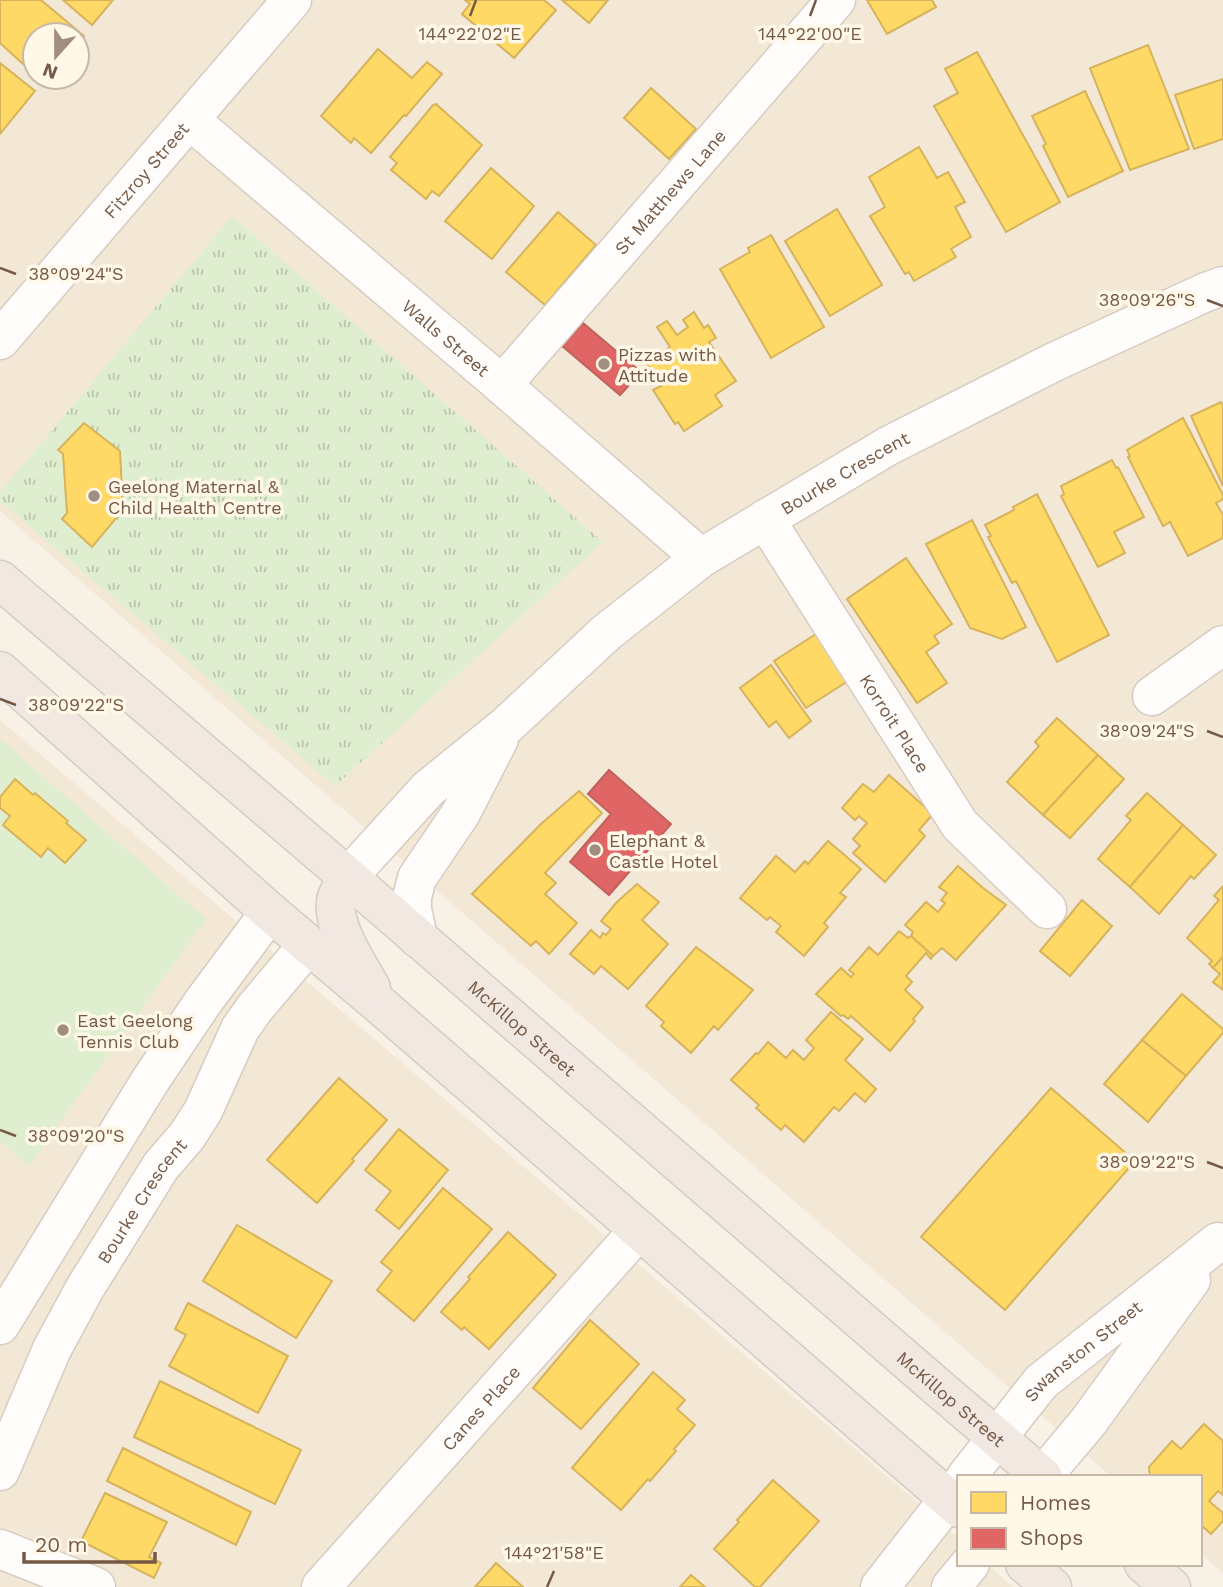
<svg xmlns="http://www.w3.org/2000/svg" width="1223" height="1587" viewBox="0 0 1223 1587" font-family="'Work Sans',sans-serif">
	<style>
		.residential { fill: #f3e7d6; fill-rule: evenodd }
		.grass { fill: #e0eed0 }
		.park { fill: url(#park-tufts) }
		.homes { fill: #ffd966; stroke: #d6b35c; stroke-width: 2 }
		.shops { fill: #e06666; stroke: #c0625c; stroke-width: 2 }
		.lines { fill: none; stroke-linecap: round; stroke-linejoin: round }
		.minor-casing { stroke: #d6ccc2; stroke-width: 41 }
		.highway-casing { stroke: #d5ccc3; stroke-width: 41 }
		.minor { stroke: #fefdfb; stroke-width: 38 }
		.highway { stroke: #f1e8e2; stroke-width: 38 }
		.ticks { fill: none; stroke: #755946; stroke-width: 2.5 }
		.poi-dot { fill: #a28e7e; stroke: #fff7e7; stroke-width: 2.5 }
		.labels { text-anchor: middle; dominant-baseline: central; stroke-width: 7; stroke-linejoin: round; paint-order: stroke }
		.street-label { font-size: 18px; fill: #755946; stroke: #fff7e7 }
		.poi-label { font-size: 18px; fill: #755946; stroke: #fff7e7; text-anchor: start }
		.ticks-label { font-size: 18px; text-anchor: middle; fill: #755946; stroke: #fff7e7; stroke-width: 7; stroke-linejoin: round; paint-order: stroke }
	</style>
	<defs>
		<pattern id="park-tufts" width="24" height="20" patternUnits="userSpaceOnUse" patternTransform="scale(1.75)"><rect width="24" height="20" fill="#e0eed0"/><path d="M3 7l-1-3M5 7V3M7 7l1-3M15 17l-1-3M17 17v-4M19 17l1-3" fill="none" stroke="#bac4ab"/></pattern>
	</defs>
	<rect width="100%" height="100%" fill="#f7f1e6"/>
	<g class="residential">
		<path d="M0,0H1223V1573L1200,1553V1477H1112L0,511ZM35,35H77V77H35Z"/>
		<polygon points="0,720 930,1513 959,1539 959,1564 987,1564 1013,1587 0,1587"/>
	</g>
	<polygon class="grass" points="0,739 206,919 28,1167 0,1141"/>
	<polygon class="park" points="232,216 603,542 335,786 0,501 0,492"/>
	<g class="homes">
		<polygon points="0,0 41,0 84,36 77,44 77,35 35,35 35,75 0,43"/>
		<polygon points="63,0 113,0 92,25"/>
		<polygon points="465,0 544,0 556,10 514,58 462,14 470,4"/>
		<polygon points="562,0 608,0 589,23"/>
		<polygon points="867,0 932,0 936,7 887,34"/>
		<polygon points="1148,45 1189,149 1130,170 1090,68"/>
		<polygon points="378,49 412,78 427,62 442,74 406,116 404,115 371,153 354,138 351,143 321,116"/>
		<polygon points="977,52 1060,202 1006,232 934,106 958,93 945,69"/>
		<polygon points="0,63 35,91 0,134"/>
		<polygon points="1223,79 1223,139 1194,149 1175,95"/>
		<polygon points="651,88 696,129 669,159 624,118"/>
		<polygon points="1085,91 1123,171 1068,197 1043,146 1046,144 1032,116"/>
		<polygon points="436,104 482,145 439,196 432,191 426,199 391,170 397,163 390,157 433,105"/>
		<polygon points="919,147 937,178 948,172 965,202 955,207 971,237 951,249 956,257 914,281 909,272 905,274 870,216 885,207 869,177"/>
		<polygon points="491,168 534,206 492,259 445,221"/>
		<polygon points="837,209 882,285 830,316 785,241"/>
		<polygon points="558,212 596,245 545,305 506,272"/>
		<polygon points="771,235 824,327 771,358 720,269 750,252 748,248"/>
		<polygon points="694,312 704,328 708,325 716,338 709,342 736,381 715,395 722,406 684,431 678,422 675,424 653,390 661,386 646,363 670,347 657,327 667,321 677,335 688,327 683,320"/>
		<polygon points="1221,402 1223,406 1223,486 1191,416"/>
		<polygon points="1183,418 1223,495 1223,499 1216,503 1223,515 1223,538 1188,556 1170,522 1163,526 1128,457 1130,456 1127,450"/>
		<polygon points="84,423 120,451 123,510 92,547 62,519 67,513 63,454 58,450"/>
		<polygon points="1112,460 1116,468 1118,467 1144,517 1114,532 1125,553 1098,567 1061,496 1064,494 1061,486"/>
		<polygon points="1037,494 1109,635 1057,662 1016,581 1012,583 988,537 991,536 985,525 1014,510 1013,507"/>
		<polygon points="972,520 1026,627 1002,639 970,628 926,544"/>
		<polygon points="906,558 952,624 934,636 939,643 926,652 947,683 917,703 847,599"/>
		<polygon points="819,632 851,679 806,708 774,661"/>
		<polygon points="771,665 811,721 789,738 776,721 769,727 740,688"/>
		<polygon points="1057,718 1098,755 1043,815 1007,782 1039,746 1035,742"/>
		<polygon points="1098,755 1124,779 1070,838 1043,815"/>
		<polygon points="889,775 933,814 919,830 925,836 885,882 853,853 860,846 853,839 867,823 859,816 855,820 842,808 863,784 874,792"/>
		<polygon points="15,779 33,795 35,793 68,821 66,823 86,840 65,863 48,848 41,857 3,825 10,816 0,808 0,797"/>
		<polygon points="579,791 602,813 545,873 556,883 545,894 577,923 549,954 536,941 531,946 472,894 541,824"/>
		<polygon points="1147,793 1183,825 1130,887 1098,859 1131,820 1126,816"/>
		<polygon points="1183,825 1216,855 1194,879 1191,876 1159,914 1130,887"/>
		<polygon points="828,841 861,869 840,893 846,897 824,923 828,927 804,956 776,932 781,926 770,917 767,920 740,898 776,856 795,872 805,861 808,864"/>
		<polygon points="958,866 983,888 1006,905 956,960 942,948 933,956 911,936 913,932 905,925 926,902 938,912 945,903 941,900 947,893 939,887"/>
		<polygon points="637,884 659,902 642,920 668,944 628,989 601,966 594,974 570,954 591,930 600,938 603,933 606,935 611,929 601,921 616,903"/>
		<polygon points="1223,886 1223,957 1213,968 1209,964 1212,961 1187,938 1219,900 1214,896"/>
		<polygon points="1082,900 1112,926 1070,976 1040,951"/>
		<polygon points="899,931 908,938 911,936 933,956 931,959 926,953 906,976 912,982 905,990 923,1007 913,1019 915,1021 890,1051 851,1016 848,1019 843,1015 841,1016 816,994 841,968 851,977 854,974 849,970 869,947 878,955"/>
		<polygon points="696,947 753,990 718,1030 714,1026 691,1053 661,1026 664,1022 646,1006"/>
		<polygon points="1223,957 1223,990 1213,982 1220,974 1213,968"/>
		<polygon points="1182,994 1223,1029 1223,1033 1186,1076 1142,1040"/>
		<polygon points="831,1012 863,1039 845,1060 876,1089 865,1102 855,1093 839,1111 834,1107 804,1142 785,1125 781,1130 756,1108 759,1105 731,1080 756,1053 758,1054 768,1042 786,1058 793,1050 804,1060 814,1048 806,1040"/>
		<polygon points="1142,1040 1186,1076 1148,1122 1104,1084"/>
		<polygon points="339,1078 387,1120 352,1159 354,1161 317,1203 267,1160"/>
		<polygon points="1051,1088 1135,1161 1005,1310 921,1237"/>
		<polygon points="399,1129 448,1170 399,1229 376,1210 391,1191 365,1170"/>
		<polygon points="443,1188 492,1229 414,1321 377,1290 392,1271 381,1262"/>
		<polygon points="237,1225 332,1281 296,1338 203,1281"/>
		<polygon points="508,1232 556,1275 489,1349 464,1327 462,1330 441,1312 470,1279 468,1277"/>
		<polygon points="188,1303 288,1356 258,1413 169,1366 186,1335 175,1329"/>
		<polygon points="590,1320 639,1364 581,1429 533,1388"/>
		<polygon points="653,1372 685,1400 677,1409 695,1425 674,1449 676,1451 650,1481 648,1479 621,1510 572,1468"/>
		<polygon points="160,1381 301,1450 275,1504 134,1437"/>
		<polygon points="1204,1424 1223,1441 1223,1495 1218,1491 1209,1501 1223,1513 1223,1521 1211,1534 1200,1524 1200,1477 1150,1477 1149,1467 1172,1441 1181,1449"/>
		<polygon points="123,1448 251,1512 236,1545 107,1481"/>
		<polygon points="773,1480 819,1521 760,1587 755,1587 714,1549 739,1522 737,1520"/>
		<polygon points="105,1493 167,1522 149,1557 161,1563 154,1578 81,1541"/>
		<polygon points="496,1563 523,1587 475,1587"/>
		<polygon points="691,1575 705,1587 680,1587"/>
	</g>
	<g class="shops">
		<polygon points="583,323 641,372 620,395 562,346"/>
		<polygon points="609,770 671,824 609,895 570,862 611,814 588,794"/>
	</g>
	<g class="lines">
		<g class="minor-casing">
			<g id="minor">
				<path id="s1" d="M190,120L502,385L701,558"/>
				<path id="s2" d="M0,340L292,0"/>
				<path id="s3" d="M502,385L836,0"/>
				<path id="s4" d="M765,519L960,825L1047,909"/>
				<polyline points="1152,696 1223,645"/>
				<path id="s5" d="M348,877L428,789L507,725L607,632L701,558L888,446L1054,362L1206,292L1223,286"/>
				<polyline points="418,938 412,909 412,897 417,878 461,813 499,739"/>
				<polyline points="0,1325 150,1081 203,1002 270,912"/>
				<path id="s6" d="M0,1471L52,1349L85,1288L161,1166L187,1136L203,1111L240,1029L254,1009L308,945"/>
				<path id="s7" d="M966,1477L1041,1382L1218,1242"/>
				<polyline points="1042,1477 1089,1421 1191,1280"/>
				<polyline points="0,1549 96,1587"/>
				<path id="s8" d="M321,1587L639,1230"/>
				<polyline points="880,1587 959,1486"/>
				<polyline points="951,1587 970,1564"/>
			</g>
		</g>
		<g class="highway-casing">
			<g id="highway">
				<path id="s9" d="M0,580L348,877L942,1391L1043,1477"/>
				<polyline points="0,671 270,912 380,1005 959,1508"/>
				<path d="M348,877C344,884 337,893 336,901C332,927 359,966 371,988"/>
				<polyline points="1025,1564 1052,1587"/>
				<polyline points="1144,1564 1171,1587"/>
			</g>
		</g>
		<use href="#minor" class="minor"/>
		<use href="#highway" class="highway"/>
	</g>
	<path class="ticks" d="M470,16L476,0M810,16L816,0M0,268L16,274M1207,300L1223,306M0,699L16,705M1207,731L1223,737M0,1130L16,1136M1207,1162L1223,1168M547,1587L554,1571"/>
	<g class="poi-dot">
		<circle cx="604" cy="364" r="7"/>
		<circle cx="94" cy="496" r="7"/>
		<circle cx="595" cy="850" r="7"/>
		<circle cx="63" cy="1030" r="7"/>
	</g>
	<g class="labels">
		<g class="street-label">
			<text stroke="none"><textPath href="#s2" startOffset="224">Fitzroy Street</textPath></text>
			<text stroke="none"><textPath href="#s3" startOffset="256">St Matthews Lane</textPath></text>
			<text stroke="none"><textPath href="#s1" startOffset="336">Walls Street</textPath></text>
			<text stroke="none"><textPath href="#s5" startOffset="644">Bourke Crescent</textPath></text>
			<text stroke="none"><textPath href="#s4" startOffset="242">Korroit Place</textPath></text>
			<text stroke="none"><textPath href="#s9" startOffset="688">McKillop Street</textPath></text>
			<text stroke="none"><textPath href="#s6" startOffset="306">Bourke Crescent</textPath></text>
			<text stroke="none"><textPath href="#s7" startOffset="173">Swanston Street</textPath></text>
			<text stroke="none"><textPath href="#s9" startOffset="1255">McKillop Street</textPath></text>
			<text stroke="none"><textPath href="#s8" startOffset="240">Canes Place</textPath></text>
		</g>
		<g class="poi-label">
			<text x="618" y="354">Pizzas with<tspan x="618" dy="21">Attitude</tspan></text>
			<text x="108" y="486">Geelong Maternal &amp;<tspan x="108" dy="21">Child Health Centre</tspan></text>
			<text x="609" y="840">Elephant &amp;<tspan x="609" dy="21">Castle Hotel</tspan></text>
			<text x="77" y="1020">East Geelong<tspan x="77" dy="21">Tennis Club</tspan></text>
		</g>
	</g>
	<g class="ticks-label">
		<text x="470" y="40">144°22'02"E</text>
		<text x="810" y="40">144°22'00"E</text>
		<text x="76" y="280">38°09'24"S</text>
		<text x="1147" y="306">38°09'26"S</text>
		<text x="76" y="711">38°09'22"S</text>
		<text x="1147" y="737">38°09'24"S</text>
		<text x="76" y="1142">38°09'20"S</text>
		<text x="1147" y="1168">38°09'22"S</text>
		<text x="554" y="1559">144°21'58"E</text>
	</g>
	<rect x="957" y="1475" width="245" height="91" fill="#fff7e7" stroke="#c8b8a7" stroke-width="2"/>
	<rect x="971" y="1492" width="35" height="21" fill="#ffd966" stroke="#c8b8a7" stroke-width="2"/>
	<text x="1020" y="1510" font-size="21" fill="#755946">Homes</text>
	<rect x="971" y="1528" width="35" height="21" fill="#e06666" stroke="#c8b8a7" stroke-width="2"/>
	<text x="1020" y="1545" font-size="21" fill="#755946">Shops</text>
	<g transform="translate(56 56) rotate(201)"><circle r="33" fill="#fff7e7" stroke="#c8b8a7" stroke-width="2"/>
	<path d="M0-5L12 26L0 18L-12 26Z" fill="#a28e7e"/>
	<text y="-10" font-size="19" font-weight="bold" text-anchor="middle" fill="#755946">N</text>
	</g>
	<path d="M24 1552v10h131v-10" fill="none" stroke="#755946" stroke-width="3.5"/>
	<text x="35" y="1552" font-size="21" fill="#755946" stroke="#fff7e7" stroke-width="5" paint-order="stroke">20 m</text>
</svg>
